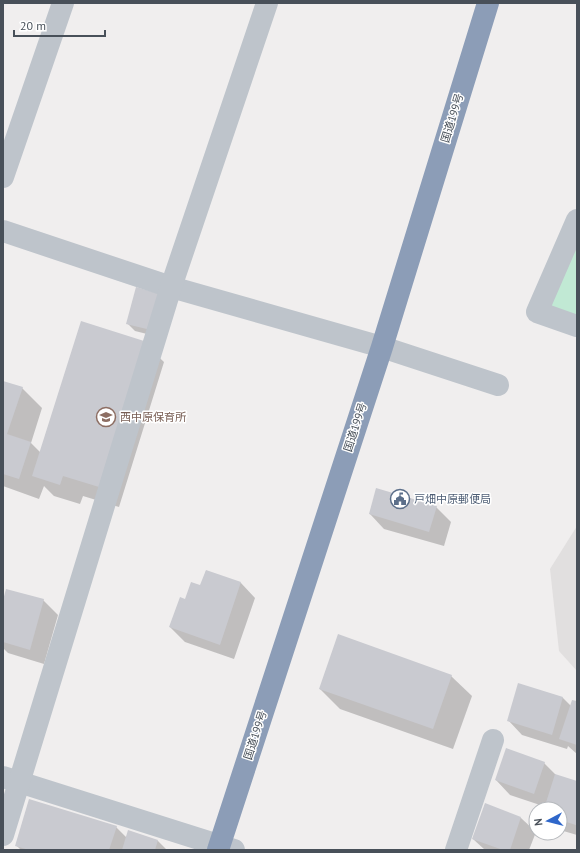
<svg xmlns="http://www.w3.org/2000/svg" width="580" height="853" viewBox="0 0 580 853" font-family="'PT Sans','Noto Sans JP',sans-serif">
	<style>
		.education { fill: #e1dfdf }
		.green { fill: #c1e9d4 }
		.shadow { fill: #0003 }
		.building { fill: #c9cad0 }
		.lines { fill: none; stroke-linecap: round; stroke-linejoin: round }
		.minor { stroke: #bec4cb; stroke-width: 22 }
		.highway { stroke: #8c9db7; stroke-width: 22 }
		.labels { text-anchor: middle; dominant-baseline: central; stroke-width: 3; stroke-linejoin: round; paint-order: stroke }
		.street-label { font-size: 11px; fill: #485059; stroke: #fff }
		.education-label { font-size: 11px; fill: #785e54; stroke: #fff; text-anchor: start }
		.service-label { font-size: 11px; fill: #4e5e75; stroke: #fff; text-anchor: start }
	</style>
	<rect width="100%" height="100%" fill="#f0eeee"/>
	<polygon class="education" points="577,526 577,671 559,651 550,569"/>
	<polygon class="green" points="577,220 577,326 537,312"/>
	<g class="shadow">
		<polygon points="137,289 159,337 135,331 128,324"/>
		<polygon points="143,342 164,362 119,507 83,496 80,504 54,496 44,486 39,499 3,486 3,382 22,388 42,408 31,443 41,453"/>
		<polygon points="436,507 451,522 444,546 384,529 370,514"/>
		<polygon points="206,571 241,583 255,598 234,659 185,642 170,627 201,587"/>
		<polygon points="43,600 58,615 44,664 8,653 3,648 3,604"/>
		<polygon points="451,676 472,696 453,749 340,709 320,689"/>
		<polygon points="519,684 563,698 571,706 577,703 577,754 568,746 567,749 522,735 508,720"/>
		<polygon points="544,763 557,776 577,782 577,835 560,830 560,809 546,809 546,807 510,795 496,780"/>
		<polygon points="485,805 521,818 536,832 529,850 485,850 473,839"/>
		<polygon points="116,827 127,838 158,841 167,850 21,850 16,845"/>
	</g>
	<g class="building">
		<polygon points="136,287 160,294 151,330 126,324"/>
		<polygon points="81,321 144,341 99,487 63,476 60,485 32,476"/>
		<polygon points="3,381 23,387 7,434 31,442 19,479 3,474"/>
		<polygon points="376,488 437,506 429,532 369,514"/>
		<polygon points="206,570 241,582 220,645 169,627 180,597 185,599 191,582 200,585"/>
		<polygon points="6,589 44,599 30,650 3,642 3,600"/>
		<polygon points="338,634 452,675 433,729 319,689"/>
		<polygon points="518,683 563,697 552,735 507,721"/>
		<polygon points="572,700 577,701 577,745 559,739"/>
		<polygon points="506,748 545,762 534,794 495,780"/>
		<polygon points="555,774 577,781 577,820 576,825 560,820 560,809 544,809"/>
		<polygon points="29,799 117,826 109,850 29,850 15,846"/>
		<polygon points="485,803 521,817 510,850 503,850 472,839"/>
		<polygon points="128,830 158,840 155,850 122,850"/>
	</g>
	<g class="lines">
		<g class="minor">
			<polyline points="3,177 63,3"/>
			<polyline points="577,220 537,312 577,326"/>
			<polyline points="3,231 171,287 382,347 498,385"/>
			<polyline points="3,777 234,850"/>
			<polyline points="3,835 171,287 267,3"/>
			<polyline points="456,850 493,740"/>
		</g>
		<polyline class="highway" points="218,850 382,347 488,3"/>
	</g>
	<defs>
		<g id="school-ring" transform="scale(1)"><circle r="9.5" fill="#fff" stroke="#8d6e63" stroke-width="1.5"/><path d="M0-5L7-2L0 1L-7-2ZM-4 1L0 2.5L4 1V4Q0 6-4 4Z" fill="#8d6e63"/></g>
		<g id="civic-ring" transform="scale(1)"><circle r="9.5" fill="#fff" stroke="#5c6f8a" stroke-width="1.5"/><path d="M-.6-6.5H3V-4.5H.6V-3L4-1V1h2V6H-6V1h2V-1L-.6-3ZM-1.2 2.5V6h2.4V2.5Z" fill="#5c6f8a"/></g>
	</defs>
	<g fill-rule="evenodd">
		<use href="#school-ring" x="106" y="417"/>
		<use href="#civic-ring" x="400" y="499"/>
	</g>
	<g class="labels">
		<g class="street-label">
			<text transform="translate(452 118) rotate(-73)">国道199号</text>
			<text transform="translate(355 427) rotate(-72)">国道199号</text>
			<text transform="translate(255 735) rotate(-72)">国道199号</text>
		</g>
		<g class="education-label">
			<text x="120" y="417">西中原保育所</text>
		</g>
		<g class="service-label">
			<text x="414" y="499">戸畑中原郵便局</text>
		</g>
	</g>
	<rect width="580" height="853" fill="none" stroke="#485059" stroke-width="8"/>
	<g transform="translate(548 821) rotate(263)"><circle r="19" fill="#ffffff" stroke="#b6b9bd"/>
	<path d="M0-3L7 15L0 10L-7 15Z" fill="#2f67ca"/>
	<text y="-6" font-size="11" font-weight="bold" text-anchor="middle" fill="#485059">N</text>
	</g>
	<path d="M14 30v6h91v-6" fill="none" stroke="#485059" stroke-width="2"/>
	<text x="20" y="30" font-size="12" fill="#485059" stroke="#ffffff" stroke-width="3" paint-order="stroke">20 m</text>
</svg>
